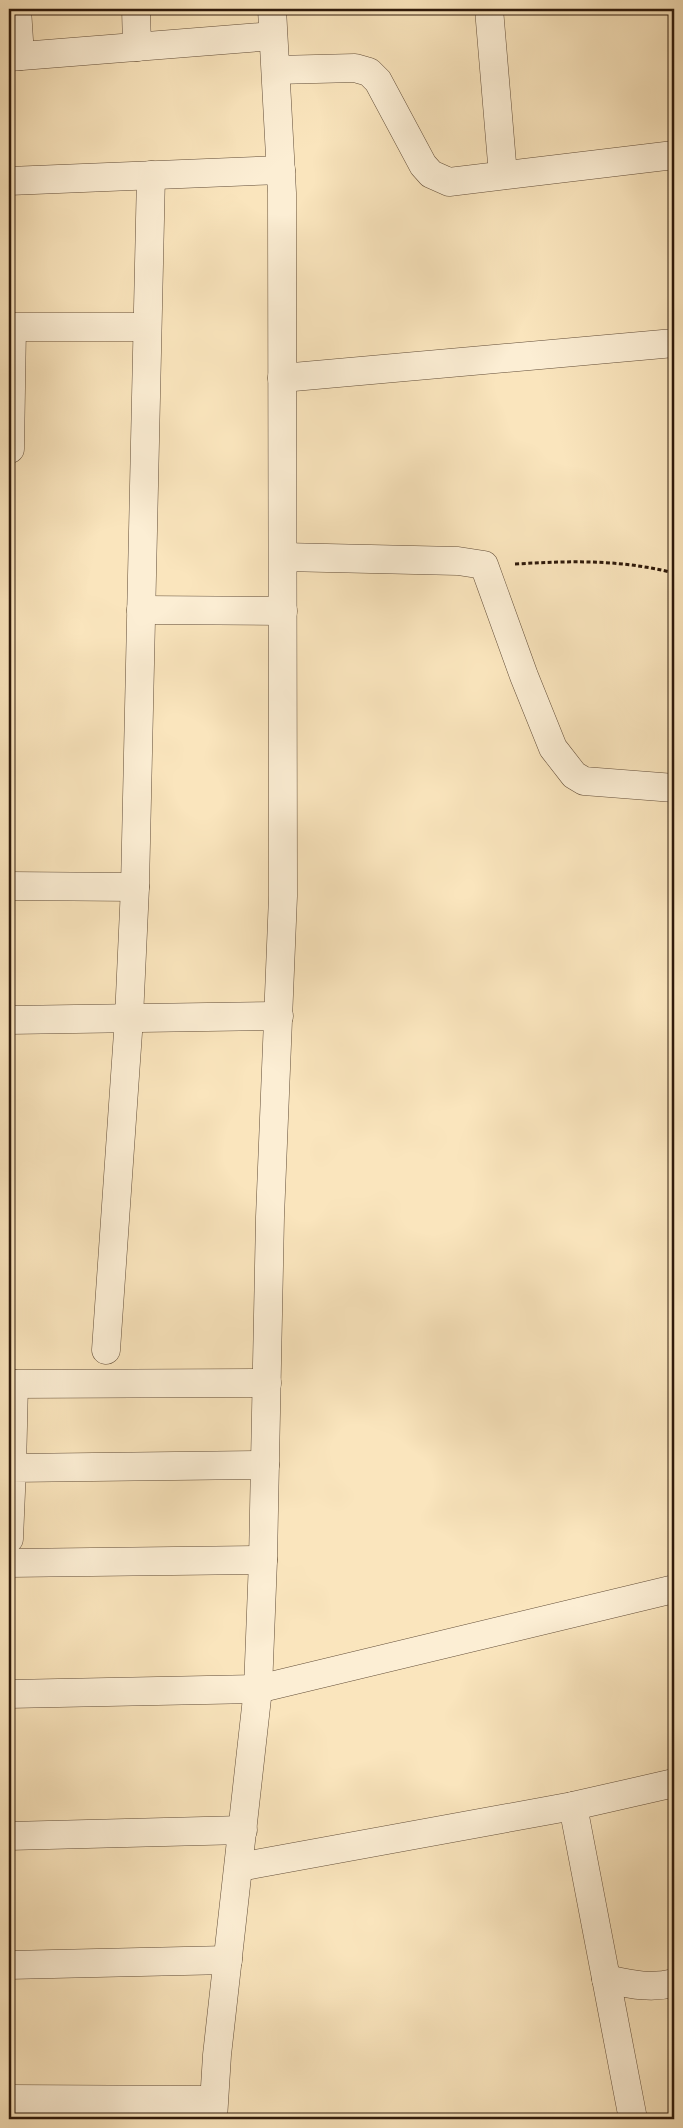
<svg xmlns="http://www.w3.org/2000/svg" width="683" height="2128" viewBox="0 0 683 2128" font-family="'IM FELL French Canon',serif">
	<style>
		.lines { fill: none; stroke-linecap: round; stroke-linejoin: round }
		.minor-casing { stroke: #624d38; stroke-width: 29 }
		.path { stroke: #2f1a0b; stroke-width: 3; stroke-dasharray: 4 2.5; stroke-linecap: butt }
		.minor { stroke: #fceed4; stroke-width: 28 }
	</style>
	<rect width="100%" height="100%" fill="#fae5bd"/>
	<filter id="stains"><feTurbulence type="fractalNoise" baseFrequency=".004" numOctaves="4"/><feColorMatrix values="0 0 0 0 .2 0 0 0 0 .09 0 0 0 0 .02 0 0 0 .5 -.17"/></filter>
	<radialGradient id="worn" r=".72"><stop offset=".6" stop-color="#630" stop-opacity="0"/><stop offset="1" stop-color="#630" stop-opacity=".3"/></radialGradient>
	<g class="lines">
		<g class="minor-casing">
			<g id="minor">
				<polyline points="17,9 20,56"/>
				<polyline points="136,9 137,47"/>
				<polyline points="489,9 503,175"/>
				<polyline points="9,57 273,36"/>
				<polyline points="276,70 355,68 369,72 378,81 423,165 431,174 449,182 674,155"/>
				<polyline points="9,181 281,170"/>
				<polyline points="9,327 147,327"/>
				<polyline points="282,378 674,343"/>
				<polyline points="10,449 12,327"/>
				<polyline points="283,557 458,561 484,565 524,676 553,748 574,775 584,781 674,788"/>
				<polyline points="141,610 283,611"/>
				<polyline points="9,886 135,887"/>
				<polyline points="9,1020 279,1016"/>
				<polyline points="106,1350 129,1018 135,887 151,175"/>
				<polyline points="9,1384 267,1383"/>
				<polyline points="9,1468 12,1468 14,1384"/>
				<polyline points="9,1539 12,1468 265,1465"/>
				<polyline points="9,1563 263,1560"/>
				<polyline points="9,1694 258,1689 674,1589"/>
				<polyline points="573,1806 633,2119"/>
				<polyline points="9,1836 243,1830"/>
				<polyline points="239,1867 573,1806 674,1783"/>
				<polyline points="9,1965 228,1960"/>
				<path d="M606,1979C630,1984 650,1989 674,1983"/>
				<polyline points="9,2099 213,2100"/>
				<polyline points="213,2119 217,2055 258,1689 263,1560 270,1217 283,896 282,193 272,9"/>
			</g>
		</g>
		<path class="path" d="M515,564C571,561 618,559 674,573"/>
		<use href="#minor" class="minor"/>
	</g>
	<rect width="683" height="2128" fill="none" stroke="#fae5bd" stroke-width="30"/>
	<rect x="10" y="10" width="663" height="2108" fill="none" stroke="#2f1a0b" stroke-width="2.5"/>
	<rect x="15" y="15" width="653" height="2098" fill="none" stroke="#2f1a0b"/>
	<rect width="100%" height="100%" filter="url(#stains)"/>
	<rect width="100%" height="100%" fill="url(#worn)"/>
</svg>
